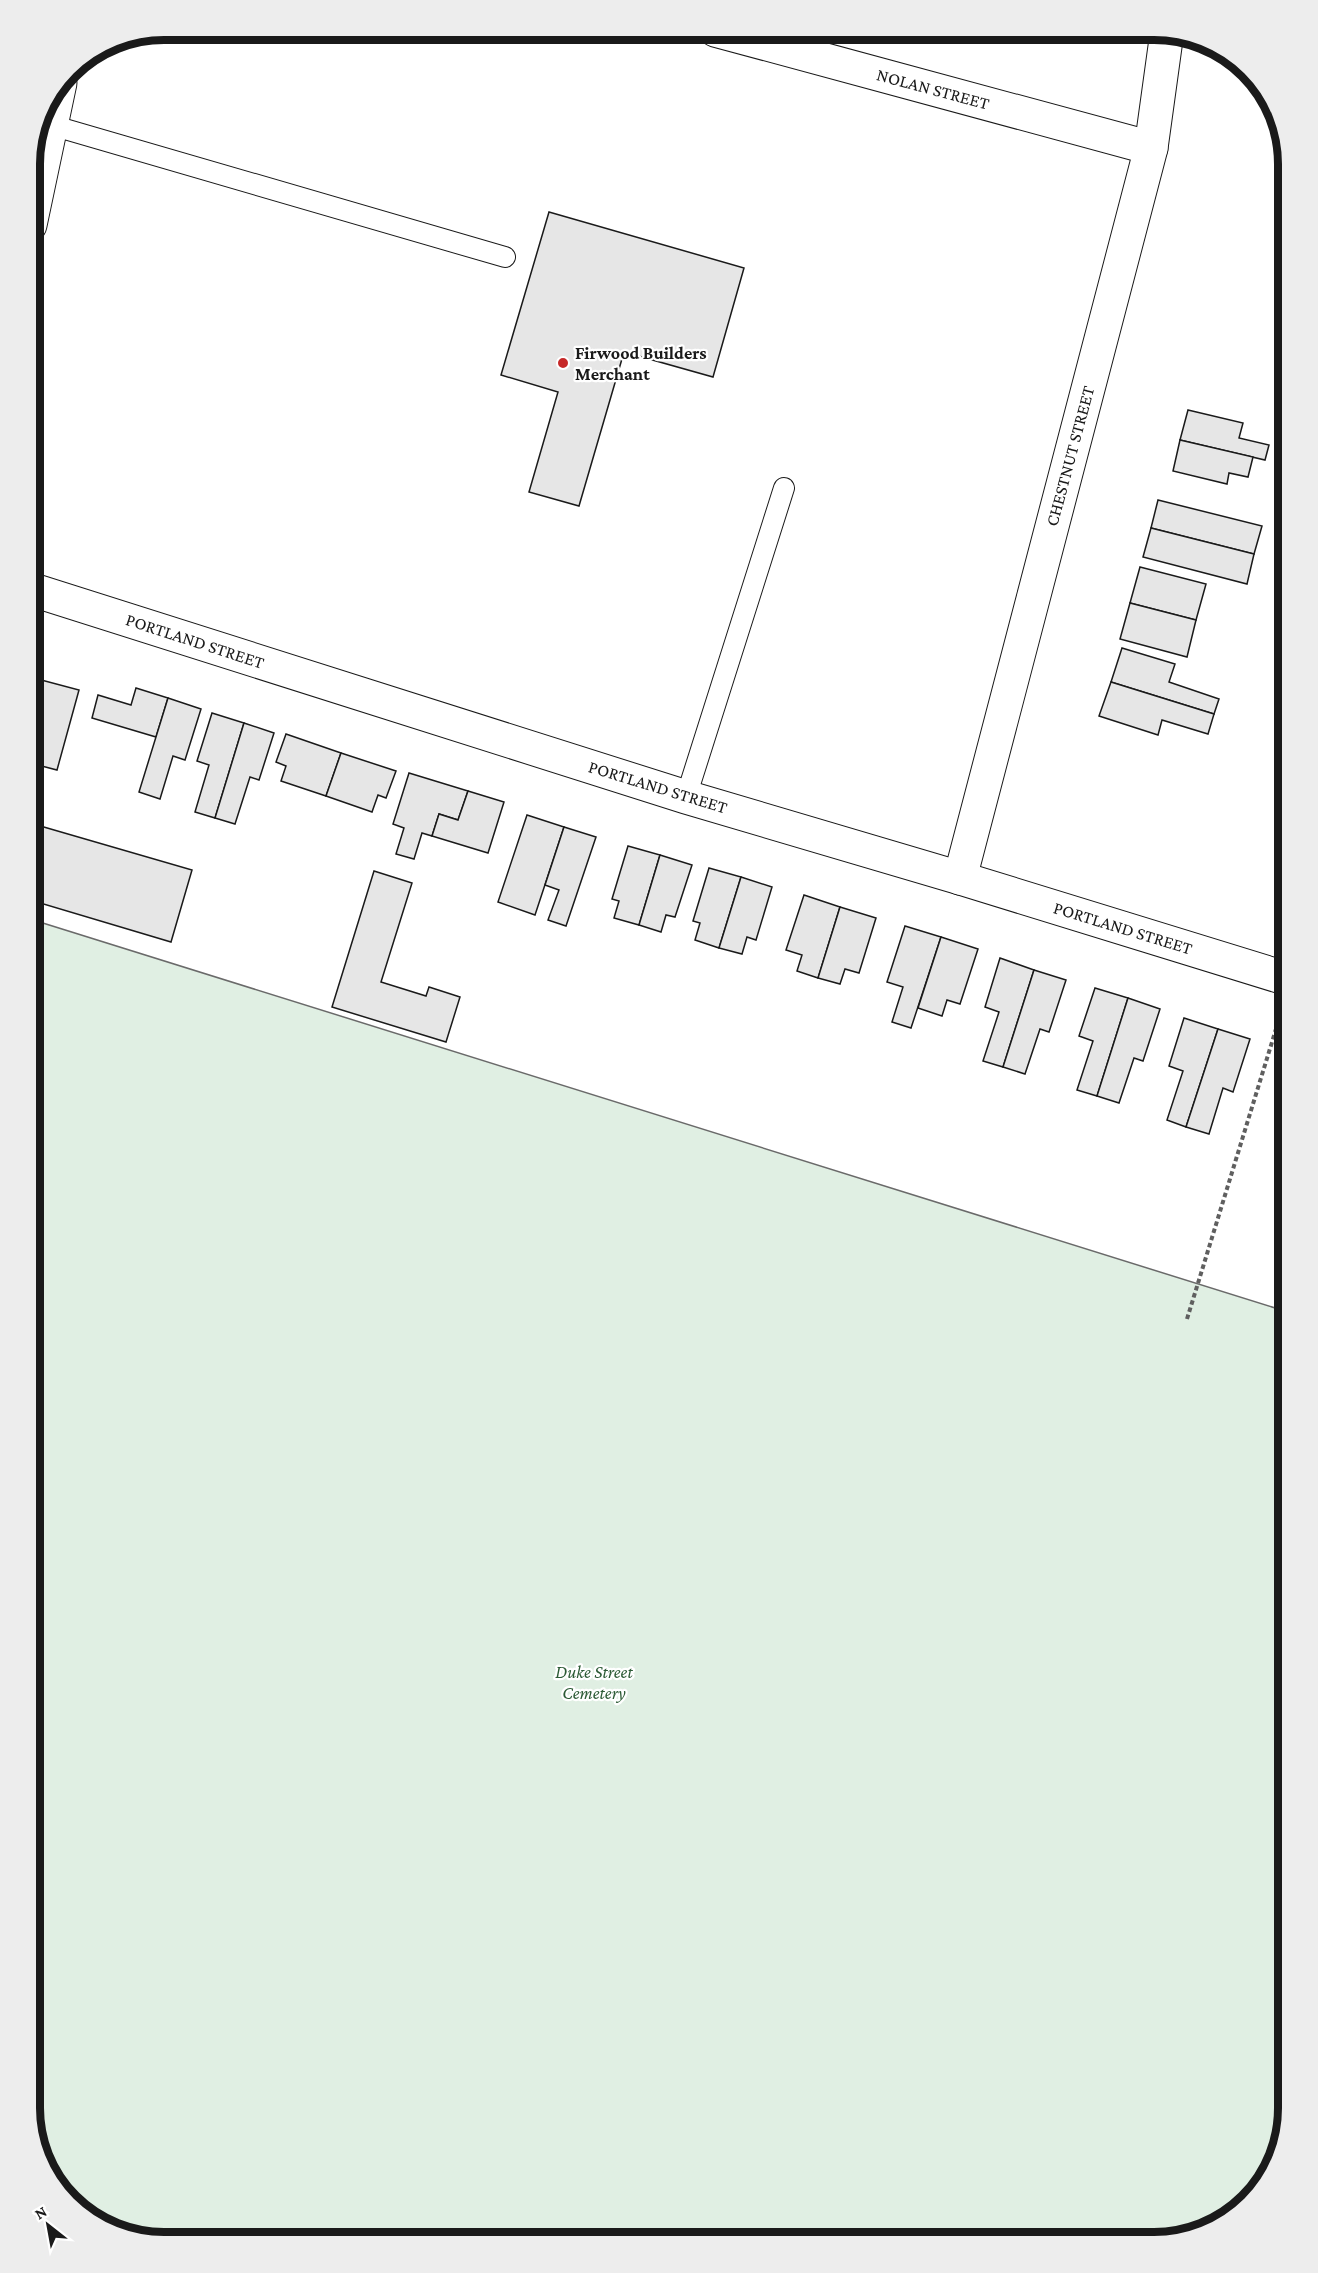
<svg xmlns="http://www.w3.org/2000/svg" width="1318" height="2273" viewBox="0 0 1318 2273" font-family="'Crimson Pro',serif">
	<style>
		.green { fill: #e0efe3; stroke: #6a6a6a; stroke-width: 1.5 }
		.building { fill: #e6e6e6; stroke: #1a1a1a; stroke-width: 1.5 }
		.lines { fill: none; stroke-linecap: round; stroke-linejoin: round }
		.service-casing { stroke: #1a1a1a; stroke-width: 22 }
		.minor-casing { stroke: #1a1a1a; stroke-width: 35 }
		.primary-casing { stroke: #1a1a1a; stroke-width: 35 }
		.path { stroke: #5f5f5f; stroke-width: 4; stroke-dasharray: 4.5 3; stroke-linecap: butt }
		.service { stroke: #fff; stroke-width: 20 }
		.minor { stroke: #fff; stroke-width: 33 }
		.primary { stroke: #fff; stroke-width: 33 }
		.poi-dot { fill: #c62828; stroke: #fff; stroke-width: 2 }
		.labels { text-anchor: middle; dominant-baseline: central; stroke-width: 4.5; stroke-linejoin: round; paint-order: stroke }
		.street-label { font-size: 18px; fill: #1a1a1a; stroke: #fff }
		.poi-label { font-size: 18px; font-weight: bold; fill: #1a1a1a; stroke: #fff; text-anchor: start }
		.park-label { font-size: 18px; font-style: italic; fill: #2b5a34; stroke: #fff }
		.rim { fill: none; stroke: #1a1a1a; stroke-width: 8 }
	</style>
	<rect width="100%" height="100%" fill="#fff"/>
	<polygon class="green" points="30,919 1288,1312 1288,2109 1266,2183 1213,2229 1154,2243 156,2243 89,2220 44,2168 30,2109"/>
	<g class="building">
		<polygon points="549,212 744,268 713,377 624,352 579,506 529,492 558,392 501,375"/>
		<polygon points="1188,410 1243,423 1239,438 1269,445 1265,460 1180,440"/>
		<polygon points="1180,440 1253,457 1248,477 1229,473 1227,484 1173,471"/>
		<polygon points="1158,500 1262,526 1254,554 1151,528"/>
		<polygon points="1151,528 1254,554 1247,584 1143,557"/>
		<polygon points="1140,567 1206,584 1196,620 1130,603"/>
		<polygon points="1130,603 1196,620 1187,657 1120,639"/>
		<polygon points="1122,648 1175,664 1169,682 1219,699 1214,714 1111,682"/>
		<polygon points="30,677 79,690 57,770 30,763"/>
		<polygon points="1111,682 1214,714 1208,734 1162,720 1158,735 1099,716"/>
		<polygon points="136,688 168,698 156,737 92,718 98,695 131,705"/>
		<polygon points="168,698 201,709 185,760 173,756 160,799 139,792"/>
		<polygon points="212,713 244,723 215,818 195,812 209,765 197,761"/>
		<polygon points="244,723 274,733 259,780 250,777 235,824 215,818"/>
		<polygon points="286,734 341,753 326,796 281,781 286,766 276,762"/>
		<polygon points="341,753 396,771 386,798 378,795 372,812 326,796"/>
		<polygon points="409,773 468,791 458,820 439,814 432,836 422,833 414,859 396,854 404,828 393,824"/>
		<polygon points="468,791 504,802 488,853 432,836 439,814 458,820"/>
		<polygon points="527,815 564,827 535,915 498,902"/>
		<polygon points="30,823 192,870 171,942 30,900"/>
		<polygon points="564,827 596,837 566,926 548,920 559,890 545,885"/>
		<polygon points="628,846 660,855 639,925 614,918 619,901 612,899"/>
		<polygon points="660,855 692,865 675,917 666,915 661,932 639,925"/>
		<polygon points="709,868 741,877 719,948 695,940 700,923 693,921"/>
		<polygon points="374,871 412,883 381,982 426,996 429,987 460,997 446,1042 332,1007"/>
		<polygon points="741,877 772,887 756,940 747,937 742,954 719,948"/>
		<polygon points="804,895 840,907 818,978 797,971 802,955 786,950"/>
		<polygon points="840,907 876,918 859,973 845,969 840,984 818,978"/>
		<polygon points="905,926 941,937 911,1028 892,1022 903,987 887,982"/>
		<polygon points="941,937 978,949 960,1004 947,1000 942,1016 918,1008"/>
		<polygon points="1000,958 1034,970 1003,1067 983,1061 999,1012 985,1007"/>
		<polygon points="1034,970 1066,980 1049,1032 1040,1029 1025,1074 1003,1067"/>
		<polygon points="1095,988 1128,998 1097,1096 1077,1090 1093,1041 1079,1036"/>
		<polygon points="1128,998 1160,1009 1143,1061 1134,1058 1119,1103 1097,1096"/>
		<polygon points="1184,1018 1218,1029 1186,1127 1167,1120 1183,1071 1169,1066"/>
		<polygon points="1218,1029 1250,1039 1233,1092 1223,1088 1209,1134 1186,1127"/>
		<polygon points="1288,1064 1288,1103 1276,1100"/>
		<polygon points="1288,1112 1288,1158 1275,1153"/>
	</g>
	<g class="lines">
		<g class="service-casing">
			<g id="service">
				<polyline points="51,125 505,257"/>
				<polyline points="686,797 784,488"/>
			</g>
		</g>
		<g class="minor-casing">
			<g id="minor">
				<polyline points="715,30 1151,148"/>
				<polyline points="30,589 686,797 960,878 1288,979"/>
				<polyline points="960,878 1151,148 1167,32"/>
			</g>
		</g>
		<g class="primary-casing">
			<polyline id="primary" points="30,225 60,83"/>
		</g>
		<polyline class="path" points="1187,1319 1280,1016"/>
		<use href="#service" class="service"/>
		<use href="#minor" class="minor"/>
		<use href="#primary" class="primary"/>
	</g>
	<circle class="poi-dot" cx="563" cy="363" r="6"/>
	<g class="labels">
		<g class="street-label">
			<text transform="translate(933 89) rotate(15)">NOLAN STREET</text>
			<text transform="translate(1070 456) rotate(-75)">CHESTNUT STREET</text>
			<text transform="translate(195 641) rotate(18)">PORTLAND STREET</text>
			<text transform="translate(658 787) rotate(17)">PORTLAND STREET</text>
			<text transform="translate(1123 928) rotate(17)">PORTLAND STREET</text>
		</g>
		<g class="poi-label">
			<text x="575" y="353">Firwood Builders<tspan x="575" dy="21">Merchant</tspan></text>
		</g>
		<g class="park-label">
			<text x="594" y="1672">Duke Street<tspan x="594" dy="21">Cemetery</tspan></text>
		</g>
	</g>
	<path d="M0 0H1318V2273H0ZM164 40H1154A124 124 0 0 1 1278 164V2108A124 124 0 0 1 1154 2232H164A124 124 0 0 1 40 2108V164A124 124 0 0 1 164 40Z" fill="#ededed" fill-rule="evenodd"/>
	<path class="rim" d="M164 40H1154A124 124 0 0 1 1278 164V2108A124 124 0 0 1 1154 2232H164A124 124 0 0 1 40 2108V164A124 124 0 0 1 164 40Z"/>
	<g transform="translate(48 2225) rotate(329)" stroke="#ffffff" stroke-width="4.5" paint-order="stroke">
	<path d="M0-4.5L10 22L0 15L-10 22Z" fill="#1a1a1a"/>
	<text y="-9" font-size="16" font-weight="bold" text-anchor="middle" fill="#1a1a1a">N</text>
	</g>
</svg>
